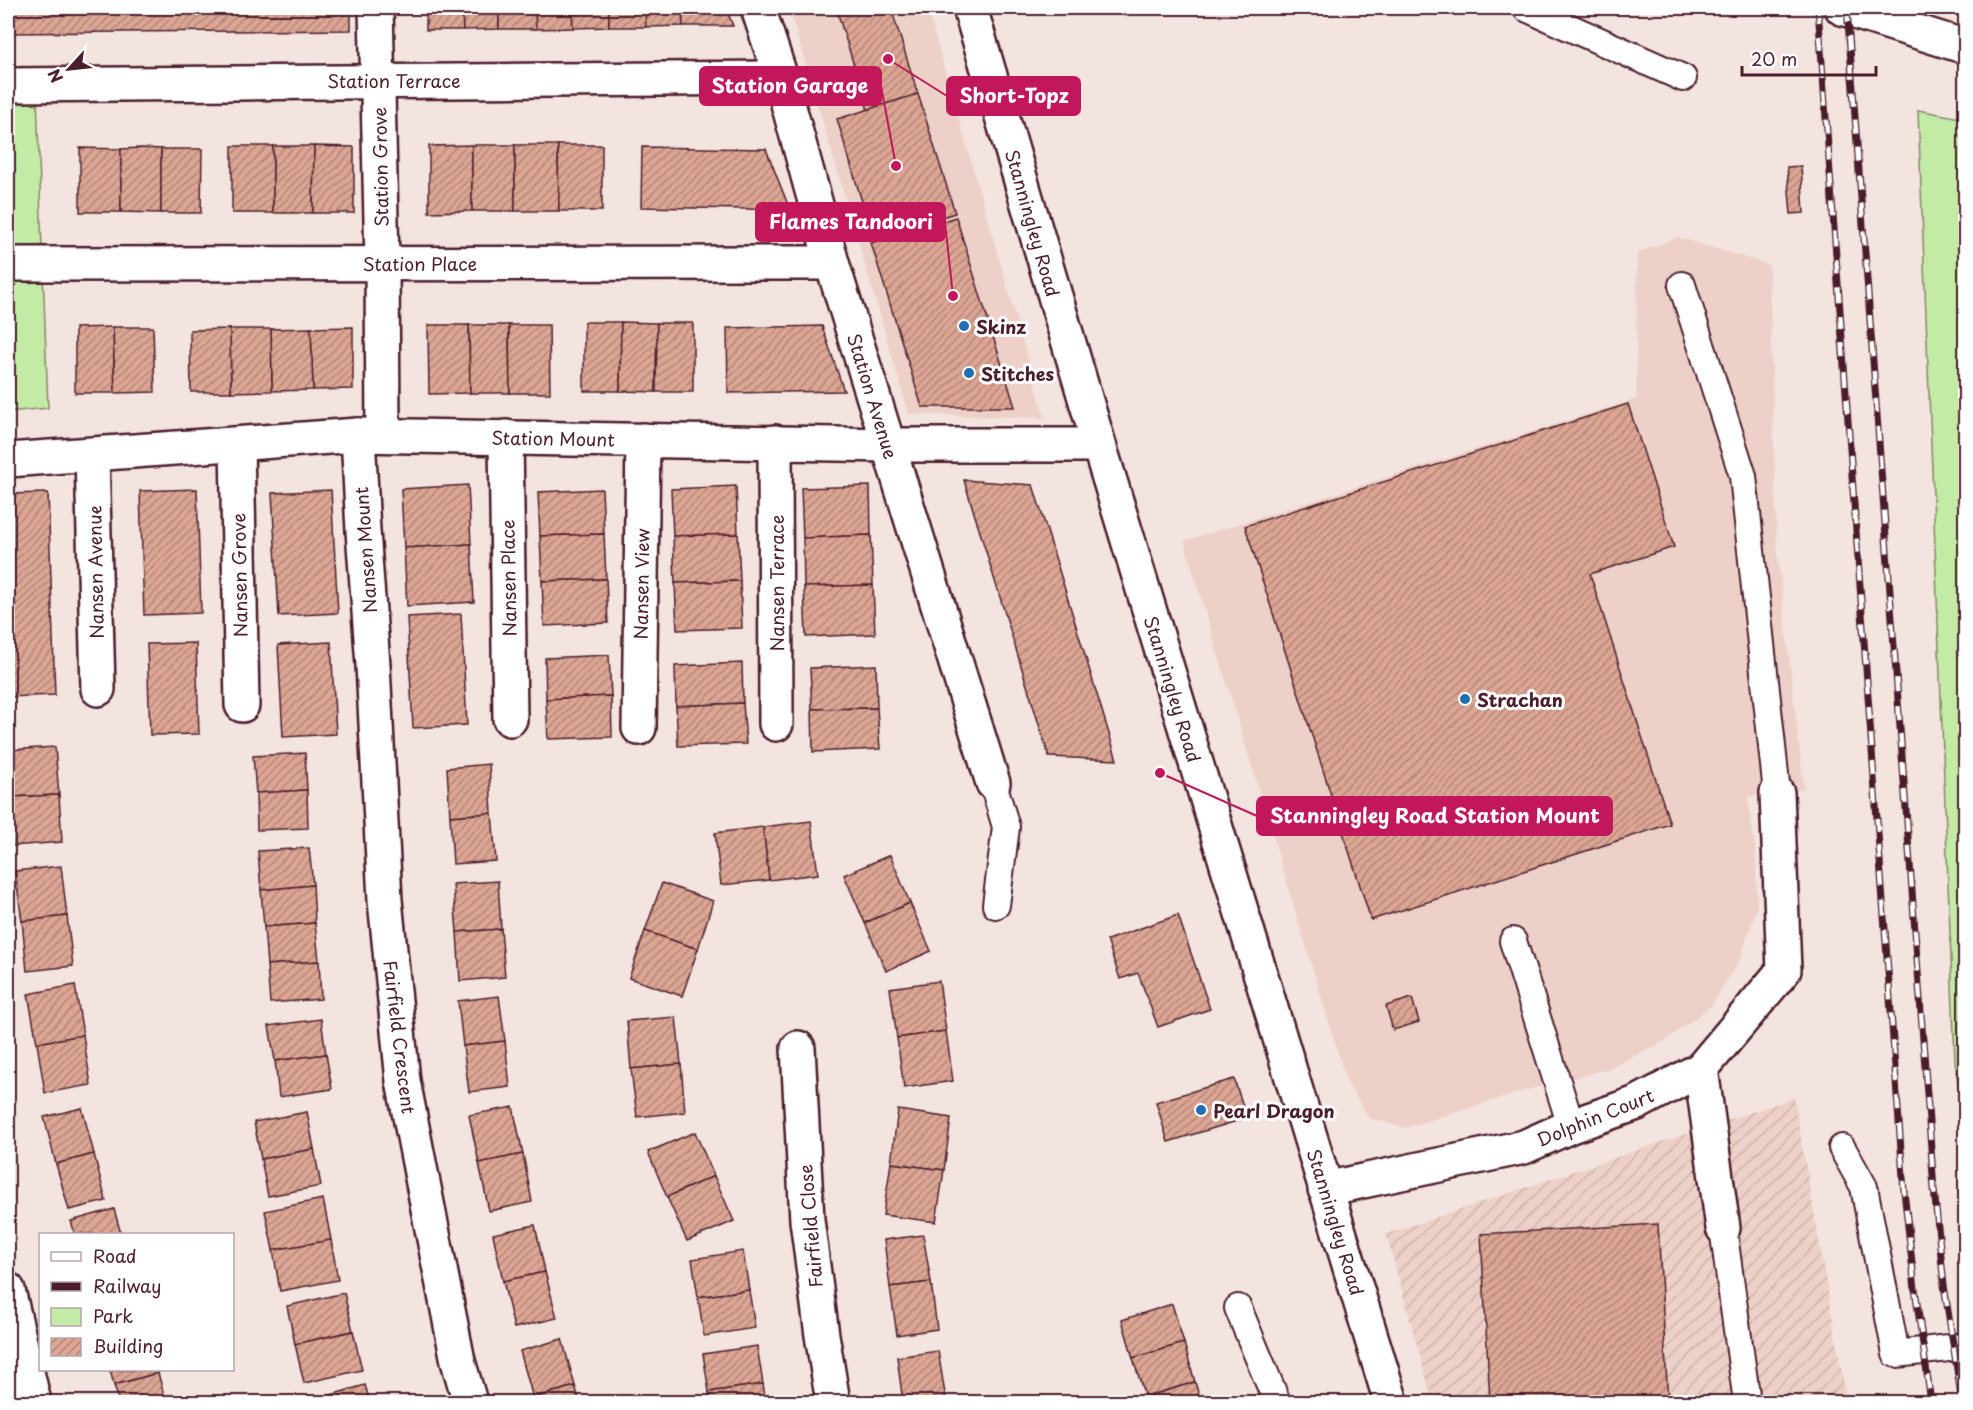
<svg xmlns="http://www.w3.org/2000/svg" width="1973" height="1410" viewBox="0 0 1973 1410" font-family="'Playpen Sans',sans-serif">
	<style>
		.built { fill: #edd1c8 }
		.industrial { fill: url(#industrial-furrows) }
		.green { fill: #c4eba6; stroke: #878568; stroke-width: 1.5 }
		.building { fill: url(#building-hatch); stroke: #4a1f2b; stroke-width: 1.5 }
		.lines { fill: none; stroke-linecap: round; stroke-linejoin: round }
		.service-casing { stroke: #4a1f2b; stroke-width: 30 }
		.minor-casing { stroke: #4a1f2b; stroke-width: 38 }
		.tertiary-casing { stroke: #4a1f2b; stroke-width: 38 }
		.service { stroke: #fff; stroke-width: 26 }
		.minor { stroke: #fff; stroke-width: 33 }
		.tertiary { stroke: #fff; stroke-width: 33 }
		.rail-casing { stroke: #4a1f2b; stroke-width: 7 }
		.rail { stroke: #fff; stroke-width: 4.5; stroke-dasharray: 14; stroke-linecap: butt }
		.poi-dot { fill: #1f6fb2; stroke: #fff; stroke-width: 2 }
		.labels { text-anchor: middle; dominant-baseline: central; stroke-width: 6; stroke-linejoin: round; paint-order: stroke }
		.street-label { font-size: 18px; fill: #4a1f2b; stroke: #fff }
		.poi-label { font-size: 18px; font-weight: bold; fill: #4a1f2b; stroke: #fff; text-anchor: start }
		.leader { fill: none; stroke: #c2185b; stroke-width: 2 }
		.callout-dot { fill: #c2185b; stroke: #fff; stroke-width: 2 }
		.callout { fill: #c2185b; stroke: #c2185b; stroke-width: 2 }
		.callout-label { font-size: 20px; text-anchor: middle; font-weight: bold; fill: #fff }
	</style>
	<defs>
		<pattern id="industrial-furrows" width="10" height="10" patternUnits="userSpaceOnUse" patternTransform="scale(1.5)"><rect width="10" height="10" fill="#edd1c8"/><path d="M-1 1l2-2M0 10L10 0M9 11l2-2" fill="none" stroke="#cdb3ac"/></pattern>
		<pattern id="building-hatch" width="6" height="6" patternUnits="userSpaceOnUse" patternTransform="scale(1.5)"><rect width="6" height="6" fill="#dca594"/><path d="M-1 1l2-2M0 6l6-6M5 7l2-2" fill="none" stroke="#b48679"/></pattern>
	</defs>
	<rect width="100%" height="100%" fill="#f4e4df"/>
	<filter id="ink" filterUnits="userSpaceOnUse"><feTurbulence type="fractalNoise" baseFrequency=".0167" numOctaves="2"/><feDisplacementMap in="SourceGraphic" scale="12" xChannelSelector="R" yChannelSelector="G"/><feConvolveMatrix kernelMatrix="1 2 1 2 8 2 1 2 1" color-interpolation-filters="sRGB"/></filter>
	<g filter="url(#ink)">
		<g class="built">
			<polygon points="789,8 927,8 1045,418 909,414"/>
			<polygon points="1678,237 1769,265 1777,548 1804,789 1748,797 1756,854 1757,907 1740,959 1711,1006 1665,1041 1608,1069 1531,1089 1405,1128 1369,1118 1347,1083 1184,541 1636,399 1637,253"/>
		</g>
		<polygon class="industrial" points="1794,1098 1847,1402 1433,1402 1386,1234"/>
		<g class="green">
			<polygon points="37,94 42,250 8,252 8,95"/>
			<polygon points="1918,110 1966,119 1965,1138 1955,1061"/>
			<polygon points="43,272 48,408 8,412 8,273"/>
		</g>
		<g class="building">
			<polygon points="8,8 351,8 351,30 8,33"/>
			<polygon points="426,8 462,8 463,30 426,30"/>
			<polygon points="462,8 499,8 499,29 463,30"/>
			<polygon points="499,8 535,8 536,29 499,29"/>
			<polygon points="535,8 572,8 573,28 536,29"/>
			<polygon points="572,8 609,8 609,27 573,28"/>
			<polygon points="609,8 645,8 646,27 609,27"/>
			<polygon points="645,8 682,8 683,26 646,27"/>
			<polygon points="682,8 726,8 733,26 683,26"/>
			<polygon points="836,8 891,8 918,94 868,110"/>
			<polygon points="918,94 955,213 873,238 837,119"/>
			<polygon points="472,145 472,211 429,212 429,146"/>
			<rect x="472" y="145" width="43" height="66"/>
			<polygon points="515,145 558,145 559,211 515,211"/>
			<polygon points="558,145 602,145 602,211 559,211"/>
			<rect x="232" y="146" width="41" height="67"/>
			<polygon points="273,146 314,146 313,213 273,213"/>
			<polygon points="314,146 354,147 354,213 313,213"/>
			<polygon points="642,147 766,149 790,210 641,207"/>
			<polygon points="80,148 121,149 121,212 80,212"/>
			<polygon points="142,148 161,149 161,213 121,212 121,149"/>
			<polygon points="161,149 202,149 201,213 161,213"/>
			<polygon points="1801,166 1804,213 1791,214 1787,167"/>
			<polygon points="956,217 1015,407 922,407 871,243"/>
			<polygon points="584,322 621,322 620,391 584,391"/>
			<polygon points="621,322 657,323 656,392 620,391"/>
			<polygon points="657,323 693,323 693,392 656,392"/>
			<polygon points="428,325 469,325 470,393 429,394"/>
			<polygon points="469,325 509,325 510,393 470,393"/>
			<polygon points="509,325 549,325 550,393 510,393"/>
			<polygon points="822,326 844,391 728,393 727,328"/>
			<polygon points="113,327 115,393 75,393 75,328"/>
			<polygon points="113,327 153,327 155,392 115,393"/>
			<polygon points="353,327 353,389 313,390 311,328"/>
			<polygon points="311,328 313,390 272,391 271,329"/>
			<polygon points="230,329 271,329 272,391 231,392"/>
			<polygon points="230,329 231,392 191,392 190,330"/>
			<polygon points="1628,404 1674,547 1590,574 1670,824 1371,920 1245,526"/>
			<polygon points="964,480 1033,485 1117,760 1049,757"/>
			<polygon points="468,485 471,544 404,548 401,489"/>
			<polygon points="736,486 738,534 673,536 671,489"/>
			<polygon points="870,486 871,535 803,538 801,488"/>
			<polygon points="197,489 201,613 144,615 140,491"/>
			<polygon points="602,489 604,534 540,536 538,492"/>
			<polygon points="331,490 338,613 279,616 272,493"/>
			<polygon points="48,493 55,695 8,697 8,494"/>
			<polygon points="604,534 606,579 542,581 540,536"/>
			<polygon points="738,534 740,581 675,583 673,536"/>
			<polygon points="871,535 873,585 804,587 803,538"/>
			<polygon points="471,544 474,602 407,606 404,548"/>
			<polygon points="606,579 608,623 544,626 542,581"/>
			<polygon points="740,581 742,628 677,630 675,583"/>
			<polygon points="873,585 875,634 806,637 804,587"/>
			<polygon points="461,614 467,725 413,728 407,617"/>
			<polygon points="331,642 336,734 283,737 278,645"/>
			<polygon points="196,643 199,734 150,735 147,644"/>
			<polygon points="609,655 611,696 546,699 545,658"/>
			<polygon points="742,663 743,703 676,706 675,666"/>
			<polygon points="876,665 877,708 812,709 810,668"/>
			<polygon points="611,696 612,737 548,739 546,699"/>
			<polygon points="743,703 746,744 678,746 676,706"/>
			<polygon points="877,708 880,749 813,752 812,709"/>
			<polygon points="55,747 59,795 9,797 8,750"/>
			<polygon points="305,753 307,790 256,793 253,756"/>
			<polygon points="489,764 492,813 450,816 447,768"/>
			<polygon points="307,790 308,828 257,830 256,793"/>
			<polygon points="59,795 62,842 12,846 9,797"/>
			<polygon points="492,813 496,861 453,864 450,816"/>
			<polygon points="811,821 818,874 769,880 763,827"/>
			<polygon points="763,827 769,880 721,885 715,833"/>
			<polygon points="309,848 313,885 261,890 258,851"/>
			<polygon points="890,855 910,903 865,923 844,875"/>
			<polygon points="61,866 67,916 22,921 15,871"/>
			<polygon points="498,881 501,929 457,932 453,884"/>
			<polygon points="662,883 713,901 698,949 645,931"/>
			<polygon points="313,885 315,923 264,927 261,890"/>
			<polygon points="910,903 931,951 886,971 865,923"/>
			<polygon points="1178,915 1210,1009 1158,1027 1138,973 1120,979 1107,940"/>
			<polygon points="67,916 73,966 27,971 22,921"/>
			<polygon points="315,923 319,961 267,965 264,927"/>
			<polygon points="501,929 505,977 460,981 457,932"/>
			<polygon points="645,931 698,949 682,996 629,978"/>
			<polygon points="319,961 321,999 270,1003 267,965"/>
			<polygon points="939,981 946,1031 897,1038 890,988"/>
			<polygon points="75,985 83,1035 37,1043 28,994"/>
			<polygon points="499,996 505,1041 463,1046 458,1001"/>
			<polygon points="1412,998 1419,1022 1393,1030 1386,1006"/>
			<polygon points="676,1017 681,1064 631,1069 627,1021"/>
			<polygon points="321,1019 326,1054 275,1061 269,1026"/>
			<polygon points="946,1031 953,1081 904,1088 897,1038"/>
			<polygon points="83,1035 91,1085 45,1093 37,1043"/>
			<polygon points="505,1041 510,1087 469,1092 463,1046"/>
			<polygon points="326,1054 332,1089 279,1097 275,1061"/>
			<polygon points="681,1064 685,1112 637,1117 631,1069"/>
			<polygon points="1234,1079 1247,1118 1168,1142 1156,1102"/>
			<polygon points="513,1107 523,1154 479,1163 469,1115"/>
			<polygon points="82,1108 94,1154 56,1164 44,1117"/>
			<polygon points="898,1110 951,1118 944,1170 891,1163"/>
			<polygon points="307,1112 314,1149 261,1159 254,1122"/>
			<polygon points="695,1132 714,1176 667,1197 648,1152"/>
			<polygon points="314,1149 321,1186 268,1196 261,1159"/>
			<polygon points="94,1154 106,1201 69,1210 56,1164"/>
			<polygon points="523,1154 532,1202 489,1211 479,1163"/>
			<polygon points="891,1163 944,1170 936,1222 883,1215"/>
			<polygon points="714,1176 734,1221 687,1241 667,1197"/>
			<polygon points="323,1199 331,1240 273,1250 265,1211"/>
			<polygon points="114,1209 121,1234 75,1234 71,1221"/>
			<polygon points="1658,1224 1668,1402 1490,1402 1481,1234"/>
			<polygon points="535,1225 545,1272 503,1281 493,1234"/>
			<polygon points="923,1235 931,1282 890,1287 884,1240"/>
			<polygon points="331,1240 338,1280 280,1291 273,1250"/>
			<polygon points="743,1251 749,1290 698,1297 692,1259"/>
			<polygon points="545,1272 557,1318 514,1328 503,1281"/>
			<polygon points="931,1282 937,1329 897,1335 890,1287"/>
			<polygon points="749,1290 755,1328 704,1336 698,1297"/>
			<polygon points="344,1293 353,1331 295,1344 287,1306"/>
			<polygon points="1172,1304 1184,1343 1133,1358 1122,1320"/>
			<polygon points="353,1331 362,1370 304,1383 295,1344"/>
			<polygon points="562,1339 575,1386 533,1398 520,1351"/>
			<polygon points="1184,1343 1195,1382 1145,1397 1133,1358"/>
			<polygon points="757,1346 763,1384 709,1392 703,1354"/>
			<polygon points="938,1351 946,1400 926,1402 903,1402 897,1357"/>
			<polygon points="110,1370 157,1370 158,1373 114,1385"/>
			<polygon points="158,1373 166,1402 119,1402 114,1385"/>
			<polygon points="1195,1382 1201,1402 1146,1402 1145,1397"/>
			<polygon points="763,1384 766,1402 711,1402 709,1392"/>
			<polygon points="365,1385 370,1402 307,1402"/>
			<polygon points="575,1386 580,1402 534,1402 533,1398"/>
		</g>
		<g class="lines">
			<g class="service-casing">
				<g id="service">
					<polyline points="1526,8 1683,78"/>
					<polyline points="1682,285 1743,476 1777,793"/>
					<polyline points="993,783 1006,827 996,905"/>
					<polyline points="1513,941 1571,1126"/>
					<polyline points="1842,1148 1864,1187 1896,1354 1966,1346"/>
					<polyline points="1723,1228 1747,1402"/>
					<polyline points="1238,1308 1277,1402"/>
				</g>
			</g>
			<g class="minor-casing">
				<g id="minor">
					<polyline points="376,8 382,263 383,434"/>
					<polyline points="758,8 781,78 832,263 993,783"/>
					<polyline points="8,85 781,78"/>
					<polyline points="8,264 832,263"/>
					<polyline points="358,435 363,531 373,665 385,900 403,1081 458,1361 470,1402"/>
					<polyline points="506,437 510,719"/>
					<polyline points="775,442 776,724"/>
					<polyline points="237,444 242,705"/>
					<polyline points="92,455 98,689"/>
					<polyline points="8,460 358,435 889,445 1099,445"/>
					<polyline points="639,728 643,440"/>
					<polyline points="798,1048 807,1220 822,1335 833,1402"/>
					<polyline points="1701,1069 1723,1228"/>
					<polyline points="1325,1189 1524,1147 1571,1126 1637,1103 1701,1069 1784,970 1777,793"/>
					<polyline points="8,1290 34,1402"/>
				</g>
			</g>
			<g class="tertiary-casing">
				<g id="tertiary">
					<polyline points="970,8 1099,445 1391,1402"/>
					<polyline points="1842,8 1966,47"/>
				</g>
			</g>
			<use href="#service" class="service"/>
			<use href="#minor" class="minor"/>
			<use href="#tertiary" class="tertiary"/>
			<g class="rail-casing">
				<g id="rail">
					<polyline points="1818,8 1904,1191 1915,1289 1931,1402"/>
					<polyline points="1847,8 1934,1189 1944,1285 1962,1402"/>
				</g>
			</g>
			<use href="#rail" class="rail"/>
		</g>
	</g>
	<g class="poi-dot">
		<circle cx="964" cy="326" r="6"/>
		<circle cx="969" cy="373" r="6"/>
		<circle cx="1465" cy="699" r="6"/>
		<circle cx="1201" cy="1110" r="6"/>
	</g>
	<g class="labels">
		<g class="street-label">
			<text x="394" y="80">Station Terrace</text>
			<text transform="translate(380 167) rotate(-91)">Station Grove</text>
			<text transform="translate(1033 223) rotate(74)">Stanningley Road</text>
			<text x="420" y="263">Station Place</text>
			<text transform="translate(873 396) rotate(73)">Station Avenue</text>
			<text transform="translate(553 438) rotate(1)">Station Mount</text>
			<text transform="translate(365 550) rotate(-94)">Nansen Mount</text>
			<text transform="translate(95 572) rotate(-91)">Nansen Avenue</text>
			<text transform="translate(239 575) rotate(-91)">Nansen Grove</text>
			<text transform="translate(508 578) rotate(-91)">Nansen Place</text>
			<text transform="translate(776 583) rotate(-90)">Nansen Terrace</text>
			<text transform="translate(641 584) rotate(-89)">Nansen View</text>
			<text transform="translate(1173 689) rotate(73)">Stanningley Road</text>
			<text transform="translate(400 1037) rotate(83)">Fairfield Crescent</text>
			<text transform="translate(1595 1117) rotate(-22)">Dolphin Court</text>
			<text transform="translate(1336 1222) rotate(73)">Stanningley Road</text>
			<text transform="translate(810 1226) rotate(-95)">Fairfield Close</text>
		</g>
		<g class="poi-label">
			<text x="976" y="326">Skinz</text>
			<text x="981" y="373">Stitches</text>
			<text x="1477" y="699">Strachan</text>
			<text x="1213" y="1110">Pearl Dragon</text>
		</g>
	</g>
	<path class="leader" d="M896 166L881 86M888 59L947 96M953 296L945 222M1160 773L1257 816"/>
	<g class="callout-dot">
		<circle cx="896" cy="166" r="6"/>
		<circle cx="888" cy="59" r="6"/>
		<circle cx="953" cy="296" r="6"/>
		<circle cx="1160" cy="773" r="6"/>
	</g>
	<g class="callout">
		<rect x="700" y="67" width="181" height="38" rx="6"/>
		<rect x="947" y="77" width="133" height="38" rx="6"/>
		<rect x="756" y="203" width="189" height="38" rx="6"/>
		<rect x="1257" y="797" width="355" height="38" rx="6"/>
	</g>
	<g class="callout-label">
		<text x="790" y="93">Station Garage</text>
		<text x="1014" y="103">Short-Topz</text>
		<text x="851" y="229">Flames Tandoori</text>
		<text x="1435" y="823">Stanningley Road Station Mount</text>
	</g>
	<rect width="1973" height="1410" fill="none" stroke="#fff" stroke-width="30"/>
	<rect x="15" y="15" width="1943" height="1380" fill="none" stroke="#4a1f2b" stroke-width="2" filter="url(#ink)"/>
	<rect x="39" y="1233" width="195" height="138" fill="#ffffff" stroke="#b7a5aa" stroke-width="1.5"/>
	<rect x="51" y="1252" width="30" height="9" fill="#ffffff" stroke="#b7a5aa" stroke-width="1.5"/>
	<text x="93" y="1263" font-size="18" fill="#4a1f2b">Road</text>
	<rect x="51" y="1282" width="30" height="9" fill="#4a1f2b" stroke="#b7a5aa" stroke-width="1.5"/>
	<text x="93" y="1293" font-size="18" fill="#4a1f2b">Railway</text>
	<rect x="51" y="1308" width="30" height="18" fill="#c4eba6" stroke="#b7a5aa" stroke-width="1.5"/>
	<text x="93" y="1323" font-size="18" fill="#4a1f2b">Park</text>
	<rect x="51" y="1338" width="30" height="18" fill="url(#building-hatch)" stroke="#b7a5aa" stroke-width="1.5"/>
	<text x="93" y="1353" font-size="18" fill="#4a1f2b">Building</text>
	<g transform="translate(69 69) rotate(243)" stroke="#ffffff" stroke-width="4.5" paint-order="stroke">
	<path d="M0-4.5L10 22L0 15L-10 22Z" fill="#4a1f2b"/>
	<text y="-9" font-size="16" font-weight="bold" text-anchor="middle" fill="#4a1f2b">N</text>
	</g>
	<path d="M1742 66v9h134v-9" fill="none" stroke="#4a1f2b" stroke-width="3"/>
	<text x="1751" y="66" font-size="18" fill="#4a1f2b" stroke="#ffffff" stroke-width="4.5" paint-order="stroke">20 m</text>
</svg>
